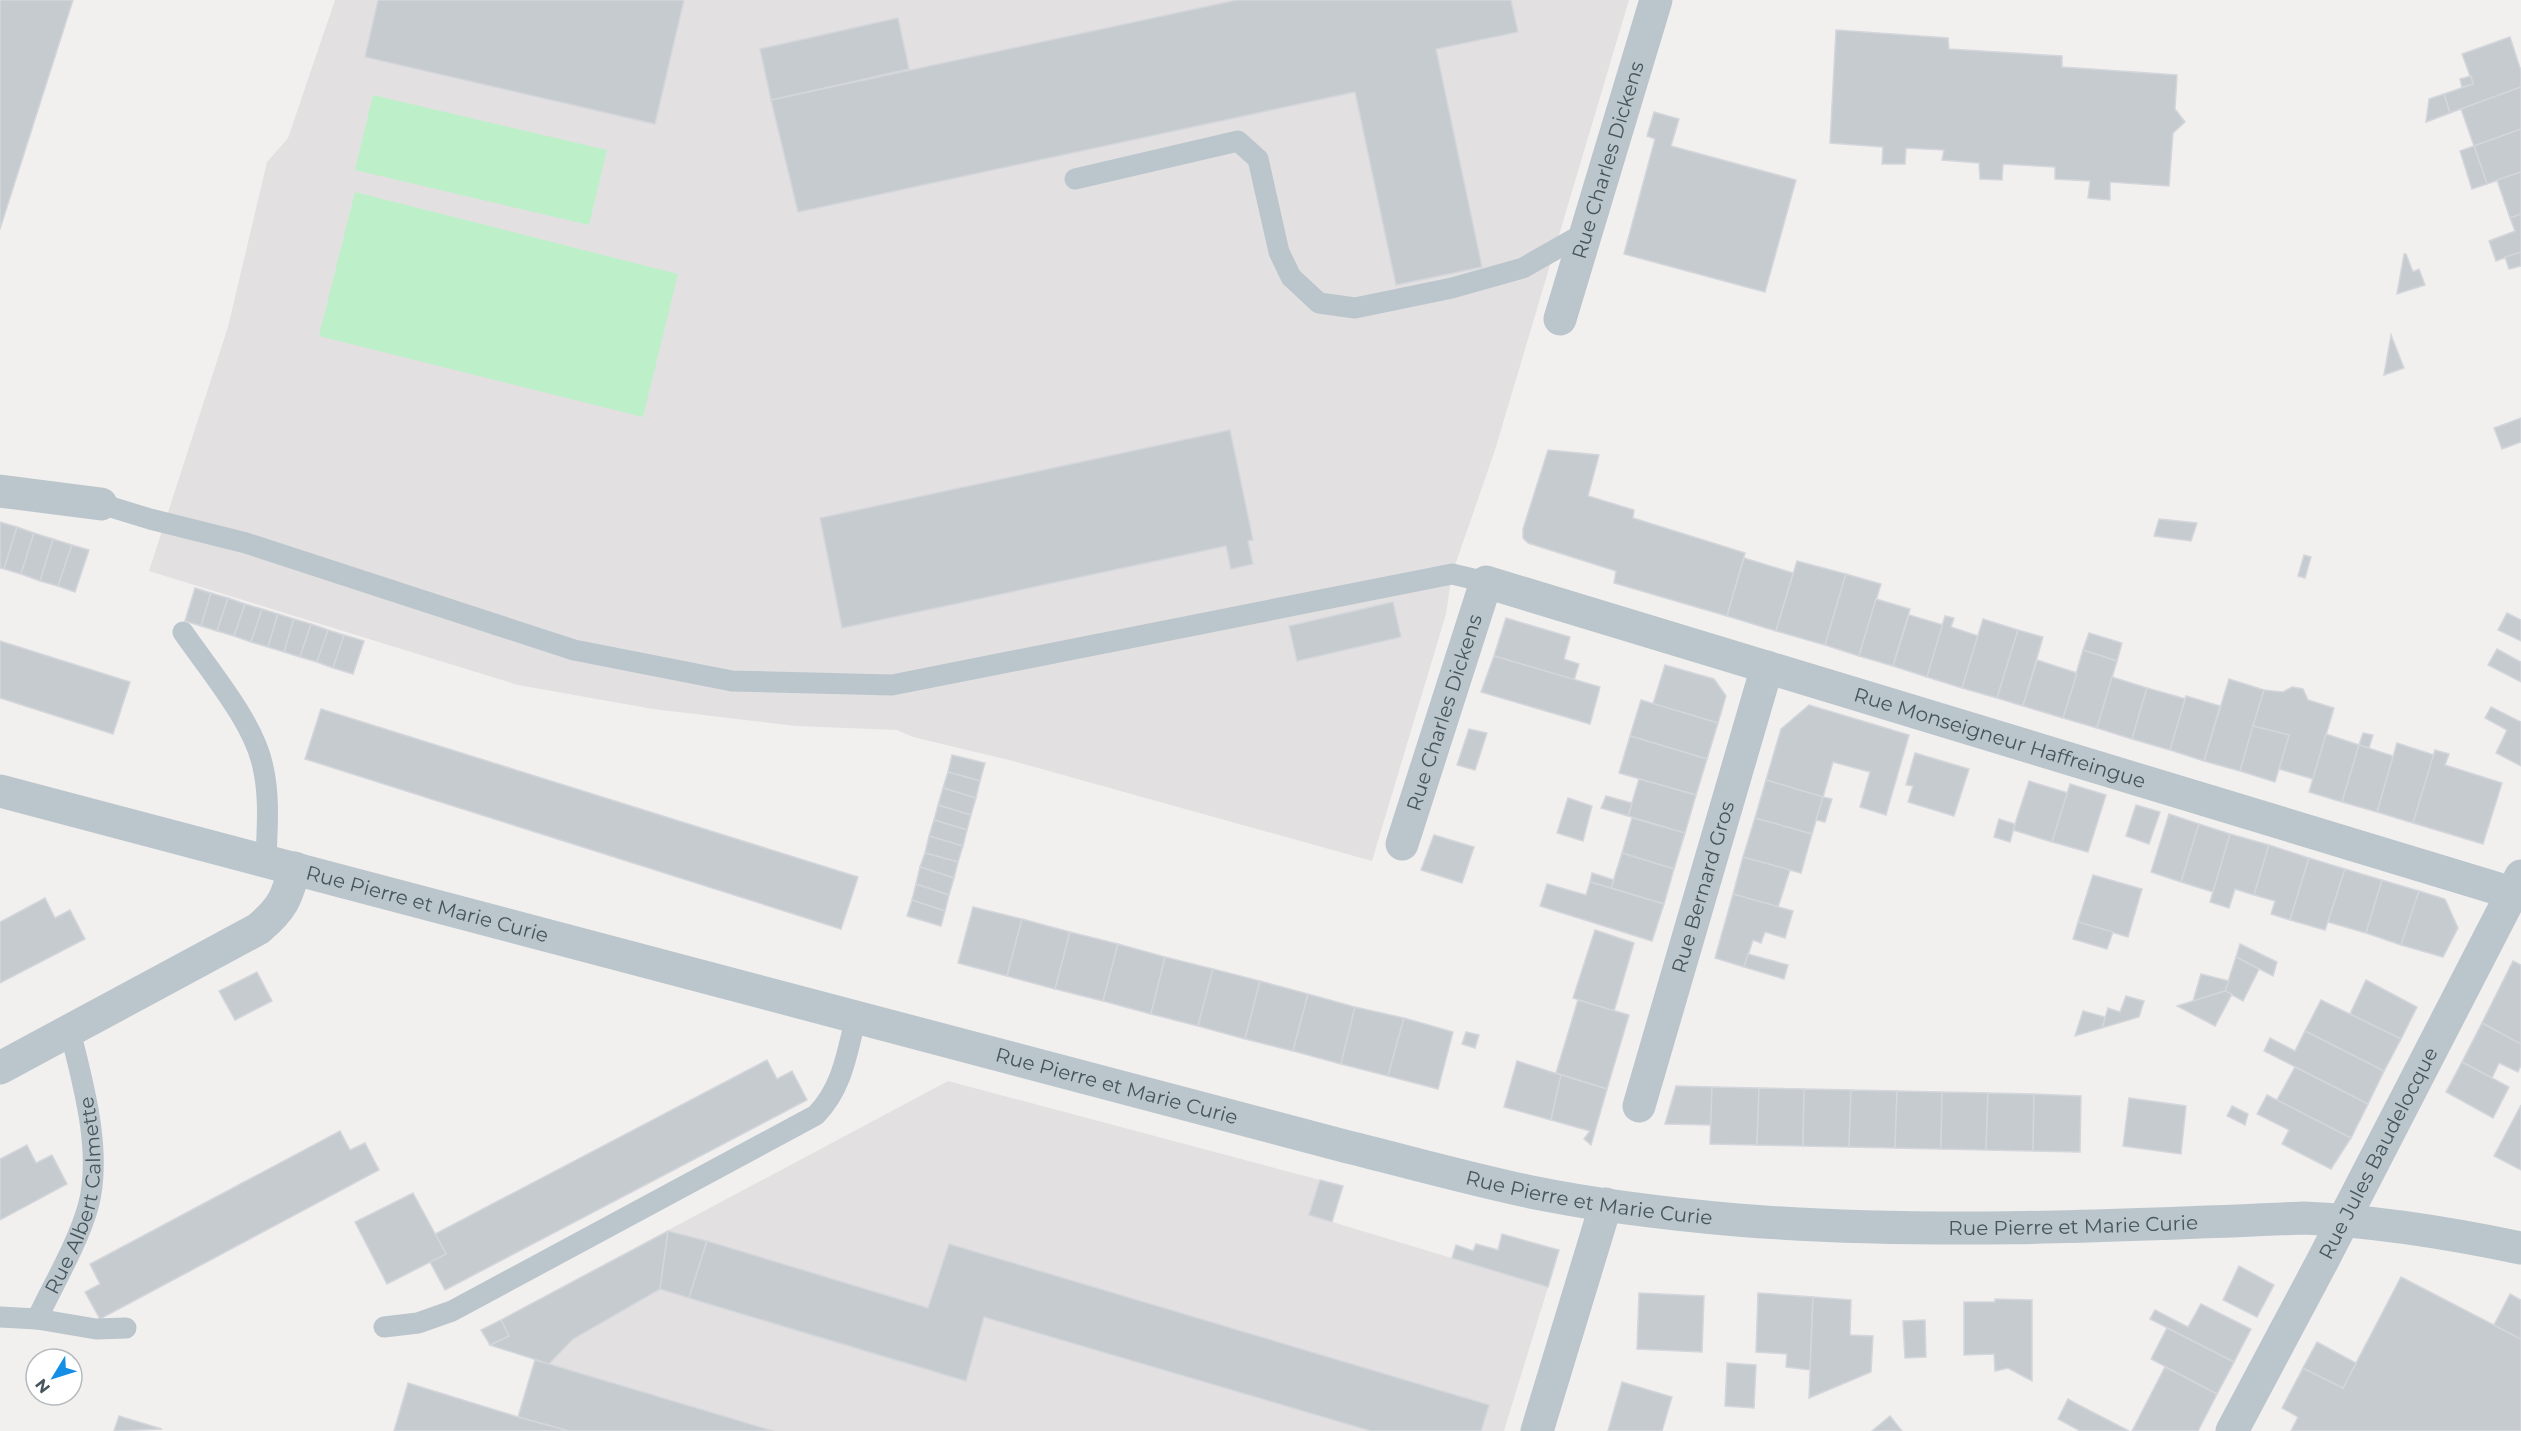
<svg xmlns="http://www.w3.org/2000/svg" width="2521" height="1431" viewBox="0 0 2521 1431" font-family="Montserrat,sans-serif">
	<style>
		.education { fill: #e3e0e2 }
		.green { fill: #bdf0c9 }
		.building { fill: #c6cbcf; stroke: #d3d6db; stroke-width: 1.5 }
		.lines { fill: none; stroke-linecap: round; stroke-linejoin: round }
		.service { stroke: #bac6cc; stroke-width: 21 }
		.minor { stroke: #bac6cc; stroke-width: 33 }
		.labels { text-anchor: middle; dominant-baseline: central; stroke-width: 4.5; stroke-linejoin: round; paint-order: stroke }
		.street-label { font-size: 20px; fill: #47565d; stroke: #fff }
	</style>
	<rect width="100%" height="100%" fill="#f2efef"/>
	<g class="education">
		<polygon points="335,0 1629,0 1495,450 1452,574 1446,614 1372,861 1013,761 913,737 897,730 796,726 653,709 518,685 149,571 228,327 267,162 288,138"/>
		<polygon points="948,1081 1320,1180 1309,1215 1548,1287 1504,1431 569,1431 535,1360 490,1345 481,1330"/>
	</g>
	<g class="green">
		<polygon points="373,95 607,150 589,225 355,170"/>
		<polygon points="355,192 678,274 643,417 319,336"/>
	</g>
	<g class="building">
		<polygon points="0,0 73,0 0,229"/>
		<polygon points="378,0 684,0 655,124 365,57"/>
		<polygon points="1237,0 1511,0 1518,32 1436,49 1482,267 1396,285 1355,92 798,212 771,100"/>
		<polygon points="898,18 909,69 771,100 760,49"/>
		<polygon points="1836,30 1948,38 1949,49 2062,56 2062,67 2177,75 2175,109 2185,122 2173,133 2169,186 2110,182 2110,200 2088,198 2090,181 2055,179 2055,167 2003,164 2002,180 1980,179 1979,163 1942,160 1944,150 1906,148 1905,164 1882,164 1883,147 1830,143"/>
		<polygon points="2510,37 2521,71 2521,87 2450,113 2444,94 2473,84 2462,54"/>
		<polygon points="2471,76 2473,84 2462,87 2460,79"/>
		<polygon points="2521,87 2521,129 2474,146 2461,109"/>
		<polygon points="2444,94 2450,113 2426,122 2429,99"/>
		<polygon points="1654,112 1679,119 1671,146 1796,180 1765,292 1624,254 1655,139 1647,136"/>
		<polygon points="2521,129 2521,172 2487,184 2474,146"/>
		<polygon points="2474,146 2487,184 2472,189 2460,151"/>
		<polygon points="2521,172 2521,214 2510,218 2497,180"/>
		<polygon points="2521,214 2521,252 2496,261 2489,241 2515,231 2510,218"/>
		<polygon points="2521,252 2521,266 2509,269 2505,257"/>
		<polygon points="2404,254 2406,254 2413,272 2419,269 2425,285 2397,294"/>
		<polygon points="2391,335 2404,368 2384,375"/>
		<polygon points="2521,418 2521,442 2502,449 2494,428"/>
		<polygon points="1230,430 1253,540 1248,541 1253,564 1231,569 1226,546 842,628 820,518"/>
		<polygon points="1548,450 1599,455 1588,496 1634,510 1633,518 1745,553 1727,616 1614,583 1616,571 1528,543 1523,538 1523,529"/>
		<polygon points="2159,519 2197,523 2191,541 2154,536"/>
		<polygon points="0,522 17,527 4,569 0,568"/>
		<polygon points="17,527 34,533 21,574 4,569"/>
		<polygon points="34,533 53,539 40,581 21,574"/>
		<polygon points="53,539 72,545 58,586 40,581"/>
		<polygon points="72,545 89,550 75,592 58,586"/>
		<polygon points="2304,555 2311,557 2305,578 2298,576"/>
		<polygon points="1744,558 1793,573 1776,631 1727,616"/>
		<polygon points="1797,561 1846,574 1825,645 1776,631"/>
		<polygon points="1846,574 1881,584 1859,656 1825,645"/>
		<polygon points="195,588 211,593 201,626 185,621"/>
		<polygon points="211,593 228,598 217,631 201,626"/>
		<polygon points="228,598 245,604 234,636 217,631"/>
		<polygon points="1876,599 1910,609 1893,666 1859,656"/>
		<polygon points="1393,602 1401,637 1297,661 1289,626"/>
		<polygon points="245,604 262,609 251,642 234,636"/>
		<polygon points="262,609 278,614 268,647 251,642"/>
		<polygon points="2507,613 2521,620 2521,641 2498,630"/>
		<polygon points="278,614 294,619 284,652 268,647"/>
		<polygon points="1909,615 1943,625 1927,677 1893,666"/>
		<polygon points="1945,616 1954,618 1951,627 1978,636 1962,688 1927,677"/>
		<polygon points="1506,618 1570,637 1564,659 1579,664 1574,680 1494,656"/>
		<polygon points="294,619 311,624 300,657 284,652"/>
		<polygon points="1983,619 2018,630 1997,698 1962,688"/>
		<polygon points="311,624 328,630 317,662 300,657"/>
		<polygon points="328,630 344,635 333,668 317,662"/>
		<polygon points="2018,630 2043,637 2023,706 1997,698"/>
		<polygon points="2089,633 2122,643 2117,661 2083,650"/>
		<polygon points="344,635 364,641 353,674 333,668"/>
		<polygon points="0,641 130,682 113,734 0,698"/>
		<polygon points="2497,649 2521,662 2521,682 2488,665"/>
		<polygon points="2083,650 2117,661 2097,728 2063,718"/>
		<polygon points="1494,656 1600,687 1590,724 1481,692"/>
		<polygon points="2037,660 2077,673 2063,718 2023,706"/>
		<polygon points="1665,665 1714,679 1726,696 1718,723 1653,704"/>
		<polygon points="2112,677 2147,688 2132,739 2097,728"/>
		<polygon points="2229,679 2264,690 2240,771 2204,761"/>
		<polygon points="2292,687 2303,689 2308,700 2334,708 2313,779 2279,769 2289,735 2253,726 2264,690 2283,692"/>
		<polygon points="2147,688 2186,699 2170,750 2132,739"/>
		<polygon points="2186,696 2220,706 2204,761 2170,750"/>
		<polygon points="1641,700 1718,723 1707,759 1630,736"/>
		<polygon points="1809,705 1909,735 1886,815 1860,807 1870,772 1833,762 1823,797 1766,780 1781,729"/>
		<polygon points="2491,707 2521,722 2521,766 2496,753 2507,730 2485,718"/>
		<polygon points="321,709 858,877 841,929 305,759"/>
		<polygon points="2253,726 2289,735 2275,782 2240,771"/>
		<polygon points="1469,729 1487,733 1475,770 1457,765"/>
		<polygon points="2363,733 2373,735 2369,748 2359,745"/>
		<polygon points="2326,734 2359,745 2342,802 2309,792"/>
		<polygon points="1630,736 1707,759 1696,795 1619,773"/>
		<polygon points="2397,743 2434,755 2413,823 2377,812"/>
		<polygon points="2359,745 2393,756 2377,812 2342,802"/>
		<polygon points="2435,750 2449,754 2445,765 2502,783 2483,844 2413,823"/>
		<polygon points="1915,753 1969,769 1954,816 1908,802 1913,786 1906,785"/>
		<polygon points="952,755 985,763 980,781 948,772"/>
		<polygon points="948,772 980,781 976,798 943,788"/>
		<polygon points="1639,779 1696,795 1685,833 1628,816"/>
		<polygon points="1766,780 1823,797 1812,834 1755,818"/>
		<polygon points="2029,781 2068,793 2052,842 2013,830"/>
		<polygon points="2070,784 2106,795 2088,852 2052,842"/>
		<polygon points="943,788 976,798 971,815 938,805"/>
		<polygon points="1606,796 1632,803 1628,816 1601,808"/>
		<polygon points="1823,797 1832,799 1825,822 1816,820"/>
		<polygon points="1568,798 1592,806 1583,841 1557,833"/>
		<polygon points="938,805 971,815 967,830 934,820"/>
		<polygon points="2136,805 2160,812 2149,844 2126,836"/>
		<polygon points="2169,814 2199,824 2181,882 2151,872"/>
		<polygon points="1632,818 1685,833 1674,869 1622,853"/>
		<polygon points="1755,818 1812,834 1801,873 1743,857"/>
		<polygon points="1999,819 2015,824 2010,842 1994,837"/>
		<polygon points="934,820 967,830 963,846 929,836"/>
		<polygon points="2199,824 2230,834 2213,892 2181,882"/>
		<polygon points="2230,834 2269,845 2254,895 2235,889 2229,908 2210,902"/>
		<polygon points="1434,835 1474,847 1462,883 1421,870"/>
		<polygon points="929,836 963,846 958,862 925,853"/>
		<polygon points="2269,845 2309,858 2290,920 2271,914 2275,901 2254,895"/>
		<polygon points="925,853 958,862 954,878 920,867"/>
		<polygon points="1622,853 1674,869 1664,904 1611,888"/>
		<polygon points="1743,857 1790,870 1778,907 1733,894"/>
		<polygon points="2309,858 2345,869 2325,930 2290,920"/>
		<polygon points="920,867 954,878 949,895 916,884"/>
		<polygon points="2345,869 2382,880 2366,933 2328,922"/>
		<polygon points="1592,873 1614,880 1611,888 1590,882"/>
		<polygon points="2093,875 2142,889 2128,937 2078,922"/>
		<polygon points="2382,880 2419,891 2401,945 2366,933"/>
		<polygon points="1590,882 1664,904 1652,941 1540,906 1547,884 1586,895"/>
		<polygon points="916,884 949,895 945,911 912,900"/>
		<polygon points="2419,891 2445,899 2458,928 2443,957 2401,945"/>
		<polygon points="1733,894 1793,911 1785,938 1765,932 1761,943 1753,940 1744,967 1715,958"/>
		<polygon points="45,898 55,918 70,910 85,939 0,983 0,922"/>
		<polygon points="912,900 945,911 941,926 907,916"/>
		<polygon points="973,907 1022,919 1007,976 958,963"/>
		<polygon points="1022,919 1070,932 1055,989 1007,976"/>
		<polygon points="2078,922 2113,932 2107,949 2073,939"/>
		<polygon points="1595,930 1634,943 1614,1011 1573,998"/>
		<polygon points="1070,932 1118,944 1103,1001 1055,989"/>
		<polygon points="1118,944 1165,957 1151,1014 1103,1001"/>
		<polygon points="2240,944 2277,962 2273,976 2236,957"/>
		<polygon points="1748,954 1788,965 1784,979 1744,967"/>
		<polygon points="1165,957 1213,969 1198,1026 1151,1014"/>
		<polygon points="2236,957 2259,969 2243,1001 2225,991"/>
		<polygon points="2513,961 2521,965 2521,1044 2482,1023"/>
		<polygon points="1213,969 1260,981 1245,1039 1198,1026"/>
		<polygon points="257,972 272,1001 235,1020 219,991"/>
		<polygon points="2201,974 2229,981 2225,991 2193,1001"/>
		<polygon points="2366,980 2417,1007 2401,1039 2350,1014"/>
		<polygon points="1260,981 1308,994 1293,1051 1245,1039"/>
		<polygon points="2225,991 2232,994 2215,1026 2177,1006"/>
		<polygon points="1308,994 1355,1007 1341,1064 1293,1051"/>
		<polygon points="2126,996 2144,1001 2139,1017 2102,1028 2108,1008 2120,1012"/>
		<polygon points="1578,1000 1629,1015 1607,1089 1556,1073"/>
		<polygon points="2321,1000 2401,1039 2384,1071 2305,1031"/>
		<polygon points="1355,1007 1404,1018 1388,1076 1341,1064"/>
		<polygon points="2083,1011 2105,1017 2102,1028 2075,1036"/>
		<polygon points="1404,1018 1453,1032 1438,1089 1388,1076"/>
		<polygon points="2482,1023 2521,1044 2521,1065 2518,1072 2499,1063 2492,1078 2462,1062"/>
		<polygon points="2305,1031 2384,1071 2368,1104 2264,1051 2270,1038 2295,1051"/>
		<polygon points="1466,1032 1479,1035 1475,1048 1462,1044"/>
		<polygon points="767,1060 777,1079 792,1071 807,1100 445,1290 430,1262 446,1254 435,1234"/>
		<polygon points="1517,1061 1561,1075 1551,1120 1504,1107"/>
		<polygon points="2462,1062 2509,1087 2493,1118 2446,1092"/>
		<polygon points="2295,1067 2368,1104 2351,1138 2277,1100"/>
		<polygon points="1561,1075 1607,1089 1591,1145 1584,1139 1590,1131 1551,1120"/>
		<polygon points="1676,1086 1712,1087 1711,1125 1665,1124"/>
		<polygon points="1712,1087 1759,1088 1757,1145 1710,1144"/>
		<polygon points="1759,1088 1804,1089 1803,1146 1757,1145"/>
		<polygon points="1804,1089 1851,1090 1849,1147 1803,1146"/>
		<polygon points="1851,1090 1897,1091 1895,1148 1849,1147"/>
		<polygon points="1897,1091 1942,1092 1941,1149 1895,1148"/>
		<polygon points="1942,1092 1988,1093 1986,1150 1941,1149"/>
		<polygon points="1988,1093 2034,1094 2033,1151 1986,1150"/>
		<polygon points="2034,1094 2081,1096 2080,1152 2033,1151"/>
		<polygon points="2267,1095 2351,1138 2331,1169 2282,1144 2289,1130 2257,1114"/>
		<polygon points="2129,1098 2186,1106 2181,1154 2123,1146"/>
		<polygon points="2521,1105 2521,1170 2494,1156"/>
		<polygon points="2232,1106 2248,1114 2245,1125 2227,1116"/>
		<polygon points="340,1131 350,1150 365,1143 379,1170 100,1319 85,1292 100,1284 90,1264"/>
		<polygon points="27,1145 36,1163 52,1155 67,1184 0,1220 0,1159"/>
		<polygon points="1320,1180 1343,1186 1332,1222 1309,1215"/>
		<polygon points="413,1193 446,1254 387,1284 355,1222"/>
		<polygon points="668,1231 660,1289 573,1339 549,1364 490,1345 509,1336 501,1320"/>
		<polygon points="668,1231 707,1241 689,1298 660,1289"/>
		<polygon points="1502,1234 1559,1250 1548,1287 1452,1258 1456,1245 1473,1251 1476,1244 1498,1250"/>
		<polygon points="707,1241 928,1308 949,1244 1489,1405 1481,1431 1371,1431 984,1317 966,1381 689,1298"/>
		<polygon points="2239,1266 2274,1285 2257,1317 2223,1300"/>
		<polygon points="2401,1277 2521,1339 2521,1431 2291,1431 2298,1417 2282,1408 2303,1368 2343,1388"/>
		<polygon points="1639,1293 1704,1296 1702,1352 1637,1349"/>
		<polygon points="1758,1293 1813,1297 1810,1370 1786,1367 1787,1354 1756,1352"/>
		<polygon points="2510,1294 2521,1300 2521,1339 2494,1325"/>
		<polygon points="1813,1297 1851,1300 1850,1335 1873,1336 1871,1372 1809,1398"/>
		<polygon points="1995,1299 2032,1300 2032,1381 2008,1368 1995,1371 1994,1354 1964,1355 1964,1302 1995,1302"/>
		<polygon points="2201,1304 2251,1329 2234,1362 2150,1319 2155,1310 2188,1327"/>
		<polygon points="501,1320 509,1336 490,1345 481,1330"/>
		<polygon points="1925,1320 1926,1357 1905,1358 1903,1321"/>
		<polygon points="2167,1328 2234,1362 2217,1394 2151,1359"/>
		<polygon points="2317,1342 2356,1363 2343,1388 2303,1368"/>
		<polygon points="535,1360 549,1364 773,1431 569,1431 518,1417"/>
		<polygon points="1727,1363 1756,1365 1754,1408 1725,1406"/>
		<polygon points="2165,1367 2217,1394 2198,1431 2132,1431"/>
		<polygon points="1622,1382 1672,1397 1662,1431 1608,1431"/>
		<polygon points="408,1383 518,1417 569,1431 394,1431"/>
		<polygon points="2068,1399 2075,1403 2129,1431 2080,1431 2058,1419"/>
		<polygon points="119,1416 162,1429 114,1431"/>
		<polygon points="1890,1416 1902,1431 1872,1431"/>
	</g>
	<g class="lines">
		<g class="service">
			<polyline points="1075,179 1238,141 1258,159 1279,252 1291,277 1319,303 1355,308 1452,288 1523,268 1586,232"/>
			<polyline points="101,504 150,519 246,543 574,650 732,681 892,685 1452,574 1486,582"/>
			<path d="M183,632C209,670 254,722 263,767C270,798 267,829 266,860"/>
			<polyline points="0,1317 37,1319 96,1329 126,1328"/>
			<path id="s1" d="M37,1319C54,1283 77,1245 88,1207C103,1153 83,1083 70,1031"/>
			<path d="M384,1327L418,1323L452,1311L816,1115C843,1087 847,1052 856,1017"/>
		</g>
		<g class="minor">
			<path id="s2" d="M1560,319L1656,0"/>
			<polyline points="0,491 101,504"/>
			<path id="s3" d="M0,791L1348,1147C1409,1162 1470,1179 1531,1192C1599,1206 1669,1214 1737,1220C1925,1235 2115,1226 2303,1218C2377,1221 2449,1233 2521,1248"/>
			<path id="s4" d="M1402,844L1486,582L2512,893"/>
			<path d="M0,1068L258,929C283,908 286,899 295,868"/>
			<path id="s5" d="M1639,1106L1767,667"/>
			<polyline points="1537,1431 1606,1204"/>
			<path id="s6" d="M2232,1431L2323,1260L2521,876"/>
		</g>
	</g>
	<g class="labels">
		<g class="street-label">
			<text stroke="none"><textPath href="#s2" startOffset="166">Rue Charles Dickens</textPath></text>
			<text stroke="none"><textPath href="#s4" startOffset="138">Rue Charles Dickens</textPath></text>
			<text stroke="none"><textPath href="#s4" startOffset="812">Rue Monseigneur Haffreingue</textPath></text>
			<text stroke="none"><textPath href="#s5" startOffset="228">Rue Bernard Gros</textPath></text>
			<text stroke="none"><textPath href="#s3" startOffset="442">Rue Pierre et Marie Curie</textPath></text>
			<text stroke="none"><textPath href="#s3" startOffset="1155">Rue Pierre et Marie Curie</textPath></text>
			<text stroke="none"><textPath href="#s6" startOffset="314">Rue Jules Baudelocque</textPath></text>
			<text stroke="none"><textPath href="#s1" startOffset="132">Rue Albert Calmette</textPath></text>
			<text stroke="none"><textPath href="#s3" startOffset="1641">Rue Pierre et Marie Curie</textPath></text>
			<text stroke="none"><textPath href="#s3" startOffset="2127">Rue Pierre et Marie Curie</textPath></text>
		</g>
	</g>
	<g transform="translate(54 1377) rotate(232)"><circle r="28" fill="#ffffff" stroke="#b5bbbe" stroke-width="1.5"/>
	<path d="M0-4.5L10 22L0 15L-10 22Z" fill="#158fe6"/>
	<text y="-9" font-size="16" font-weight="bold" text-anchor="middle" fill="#47565d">N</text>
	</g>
</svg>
